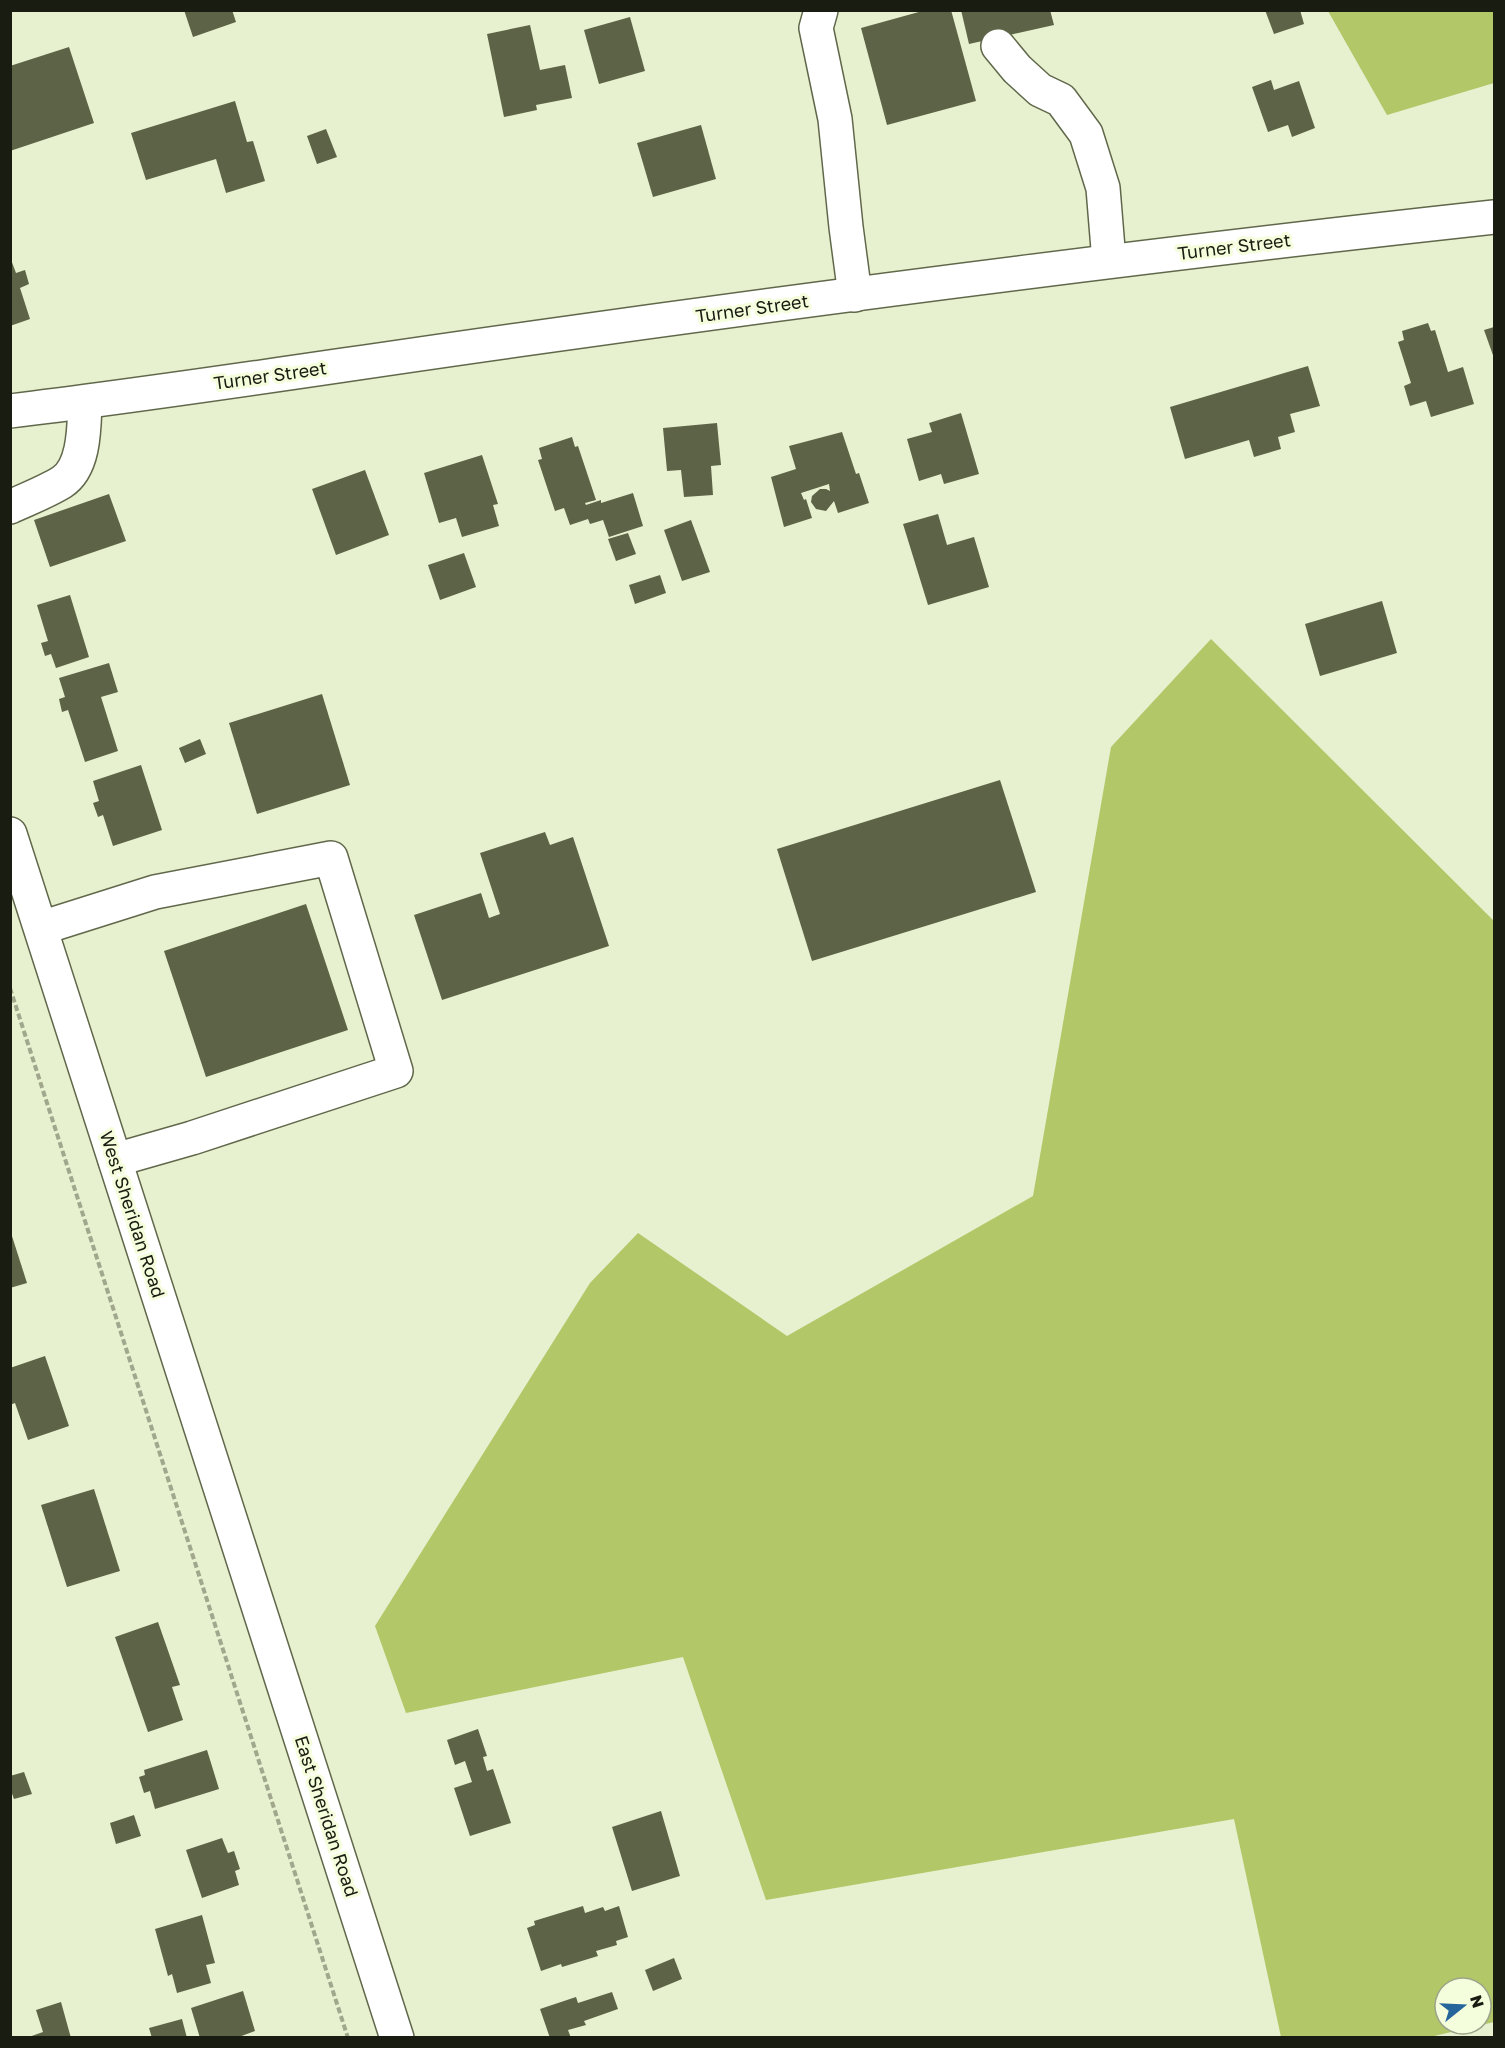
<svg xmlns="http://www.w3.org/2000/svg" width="1505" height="2048" viewBox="0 0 1505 2048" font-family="'Golos Text',sans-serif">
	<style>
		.forest { fill: #b2c767; fill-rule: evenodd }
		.building { fill: #5c6347 }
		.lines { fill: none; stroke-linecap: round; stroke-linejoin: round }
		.minor-casing { stroke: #60684b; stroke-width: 36 }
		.path { stroke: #a0a78d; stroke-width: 4; stroke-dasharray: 6 3; stroke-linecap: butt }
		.minor { stroke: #fff; stroke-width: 33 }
		.labels { text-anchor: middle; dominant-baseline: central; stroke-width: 6; stroke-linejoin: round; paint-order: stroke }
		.street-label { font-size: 18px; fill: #191c10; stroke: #f4fddc }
	</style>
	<rect width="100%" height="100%" fill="#e7f0cf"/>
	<g class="forest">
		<polygon points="1328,11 1494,11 1494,83 1387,115"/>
		<path d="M1211,639L1494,921V2022L1430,2037H1281L1234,1819L766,1900L683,1657L406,1713L375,1626L590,1283L638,1233L787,1336L1033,1196L1111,747ZM1445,1988H1481V2024H1445Z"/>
	</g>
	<g class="building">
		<polygon points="184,10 232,10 236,22 193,37"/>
		<polygon points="926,10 951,10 976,101 887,125 861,28"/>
		<polygon points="961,10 1050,10 1054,25 969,44"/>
		<polygon points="1265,10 1300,10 1304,24 1274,34"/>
		<polygon points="630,17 645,71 599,84 584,30"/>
		<polygon points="530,25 540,70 565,65 572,98 536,105 537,110 504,117 487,34"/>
		<polygon points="69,47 94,123 10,151 10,66"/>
		<polygon points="1271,80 1274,90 1299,81 1315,128 1292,137 1288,125 1268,132 1252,87"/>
		<polygon points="235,101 247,142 253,141 265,181 226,193 216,159 146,180 131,133"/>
		<polygon points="701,125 716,179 653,197 637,143"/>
		<polygon points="326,129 337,157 317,164 307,136"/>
		<polygon points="10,257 16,273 25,270 29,284 20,288 30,319 10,326"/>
		<polygon points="1428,323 1431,331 1435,330 1448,372 1463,367 1474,404 1431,417 1426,401 1410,406 1404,386 1411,383 1398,342 1404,340 1402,331"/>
		<polygon points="1494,327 1494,358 1484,330"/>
		<polygon points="1308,366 1320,406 1290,414 1295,432 1278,437 1281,449 1254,457 1249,440 1185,459 1170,407"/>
		<polygon points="961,413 979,474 944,484 941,474 919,481 907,439 932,432 929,423"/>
		<polygon points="717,423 721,465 711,466 713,495 684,497 681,470 667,471 663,428"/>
		<polygon points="842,432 856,474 859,473 869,503 838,513 834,501 826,511 816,509 811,502 812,496 820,489 826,489 830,491 829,484 801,493 804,500 806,499 812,518 784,527 771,477 796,469 789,446"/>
		<polygon points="572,437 575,447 578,446 596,500 585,503 586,505 601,500 601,503 633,493 643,526 609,537 603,520 590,524 588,519 570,525 564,508 555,511 538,460 542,459 539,448"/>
		<polygon points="482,455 498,504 493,505 499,526 462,537 456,518 439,523 424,473"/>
		<polygon points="365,470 389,535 336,555 312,489"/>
		<polygon points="109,494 126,541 50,567 34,520"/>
		<polygon points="938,514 947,545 974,537 989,587 928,605 903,524"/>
		<polygon points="691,520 710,572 682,581 664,530"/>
		<polygon points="628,533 636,554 616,561 608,539"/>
		<polygon points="464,553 476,587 440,600 428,565"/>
		<polygon points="660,575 666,593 635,604 629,585"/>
		<polygon points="70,595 89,657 56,668 51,654 45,656 41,643 48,641 37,605"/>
		<polygon points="1382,601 1397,653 1320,676 1305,624"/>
		<polygon points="109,663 118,692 101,697 118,751 85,762 68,710 62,712 59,699 65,697 59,678"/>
		<polygon points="322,694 350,785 257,814 229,723"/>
		<polygon points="200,739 206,754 185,763 179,748"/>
		<polygon points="141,765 162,830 113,846 103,815 98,817 93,803 99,801 93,781"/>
		<polygon points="1000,780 1036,892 812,961 777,849"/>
		<polygon points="545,832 550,845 573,837 609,946 442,1000 414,915 481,893 489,918 500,914 480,853"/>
		<polygon points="306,904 348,1030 206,1077 164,951"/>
		<polygon points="11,1233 27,1283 10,1288 10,1234"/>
		<polygon points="45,1356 69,1426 28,1440 15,1403 10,1405 10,1368"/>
		<polygon points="94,1489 120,1571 67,1587 41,1505"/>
		<polygon points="158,1622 180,1685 172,1687 183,1720 148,1732 115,1637"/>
		<polygon points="478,1729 487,1756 483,1757 487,1771 493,1769 511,1823 470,1836 454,1788 472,1782 465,1761 455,1765 447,1740"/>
		<polygon points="207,1750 219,1789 155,1809 150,1791 144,1793 139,1777 145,1775 144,1770"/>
		<polygon points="24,1772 32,1794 14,1799 10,1788 10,1776"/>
		<polygon points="661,1811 680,1876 632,1891 612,1827"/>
		<polygon points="134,1815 141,1836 116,1844 110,1823"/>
		<polygon points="222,1838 228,1853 234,1851 240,1869 235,1871 239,1885 202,1898 186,1850"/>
		<polygon points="583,1906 585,1913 603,1907 605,1911 619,1906 628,1937 616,1941 617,1945 596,1951 598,1956 562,1967 561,1964 541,1971 527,1928 535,1925 534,1921"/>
		<polygon points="202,1915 215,1963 206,1965 211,1983 177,1993 172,1974 168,1976 155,1929"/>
		<polygon points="674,1958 682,1979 653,1991 645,1970"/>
		<polygon points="243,1991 255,2031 236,2038 200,2038 191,2008"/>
		<polygon points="612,1992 618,2009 584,2021 586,2025 568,2030 571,2038 550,2038 540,2009 576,1997 578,2003"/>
		<polygon points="61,2002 71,2038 26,2038 43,2032 36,2010"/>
		<polygon points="182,2019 187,2038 152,2038 149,2028"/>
	</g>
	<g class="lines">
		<g class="minor-casing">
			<g id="minor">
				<polyline points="821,10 816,28 835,119 846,227 855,295"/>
				<polyline points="998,46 1017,69 1040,90 1061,100 1086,134 1103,188 1109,261"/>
				<path d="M10,411C185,390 358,362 532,338C852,293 1173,252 1494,217"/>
				<path d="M10,507C27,499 46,492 62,482C85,467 84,426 85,402"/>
				<polyline points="10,834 397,2038"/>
				<polyline points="41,928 155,892 331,858 396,1071 192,1138 115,1160"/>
			</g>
		</g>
		<polyline class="path" points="10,988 348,2038"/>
		<use href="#minor" class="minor"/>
	</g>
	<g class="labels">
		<g class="street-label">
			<text transform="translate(1234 246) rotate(-7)">Turner Street</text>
			<text transform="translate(752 308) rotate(-8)">Turner Street</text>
			<text transform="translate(270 375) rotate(-8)">Turner Street</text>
			<text transform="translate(133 1214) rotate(72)">West Sheridan Road</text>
			<text transform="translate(327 1816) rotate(72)">East Sheridan Road</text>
		</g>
	</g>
	<rect width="1505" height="2048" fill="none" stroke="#191c10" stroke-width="24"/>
	<g transform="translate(1463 2006) rotate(72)"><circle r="28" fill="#f4fddc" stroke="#9ca38a" stroke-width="1.5"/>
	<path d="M0-4.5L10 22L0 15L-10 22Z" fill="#26659b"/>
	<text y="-9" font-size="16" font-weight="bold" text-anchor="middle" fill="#191c10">N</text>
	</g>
</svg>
